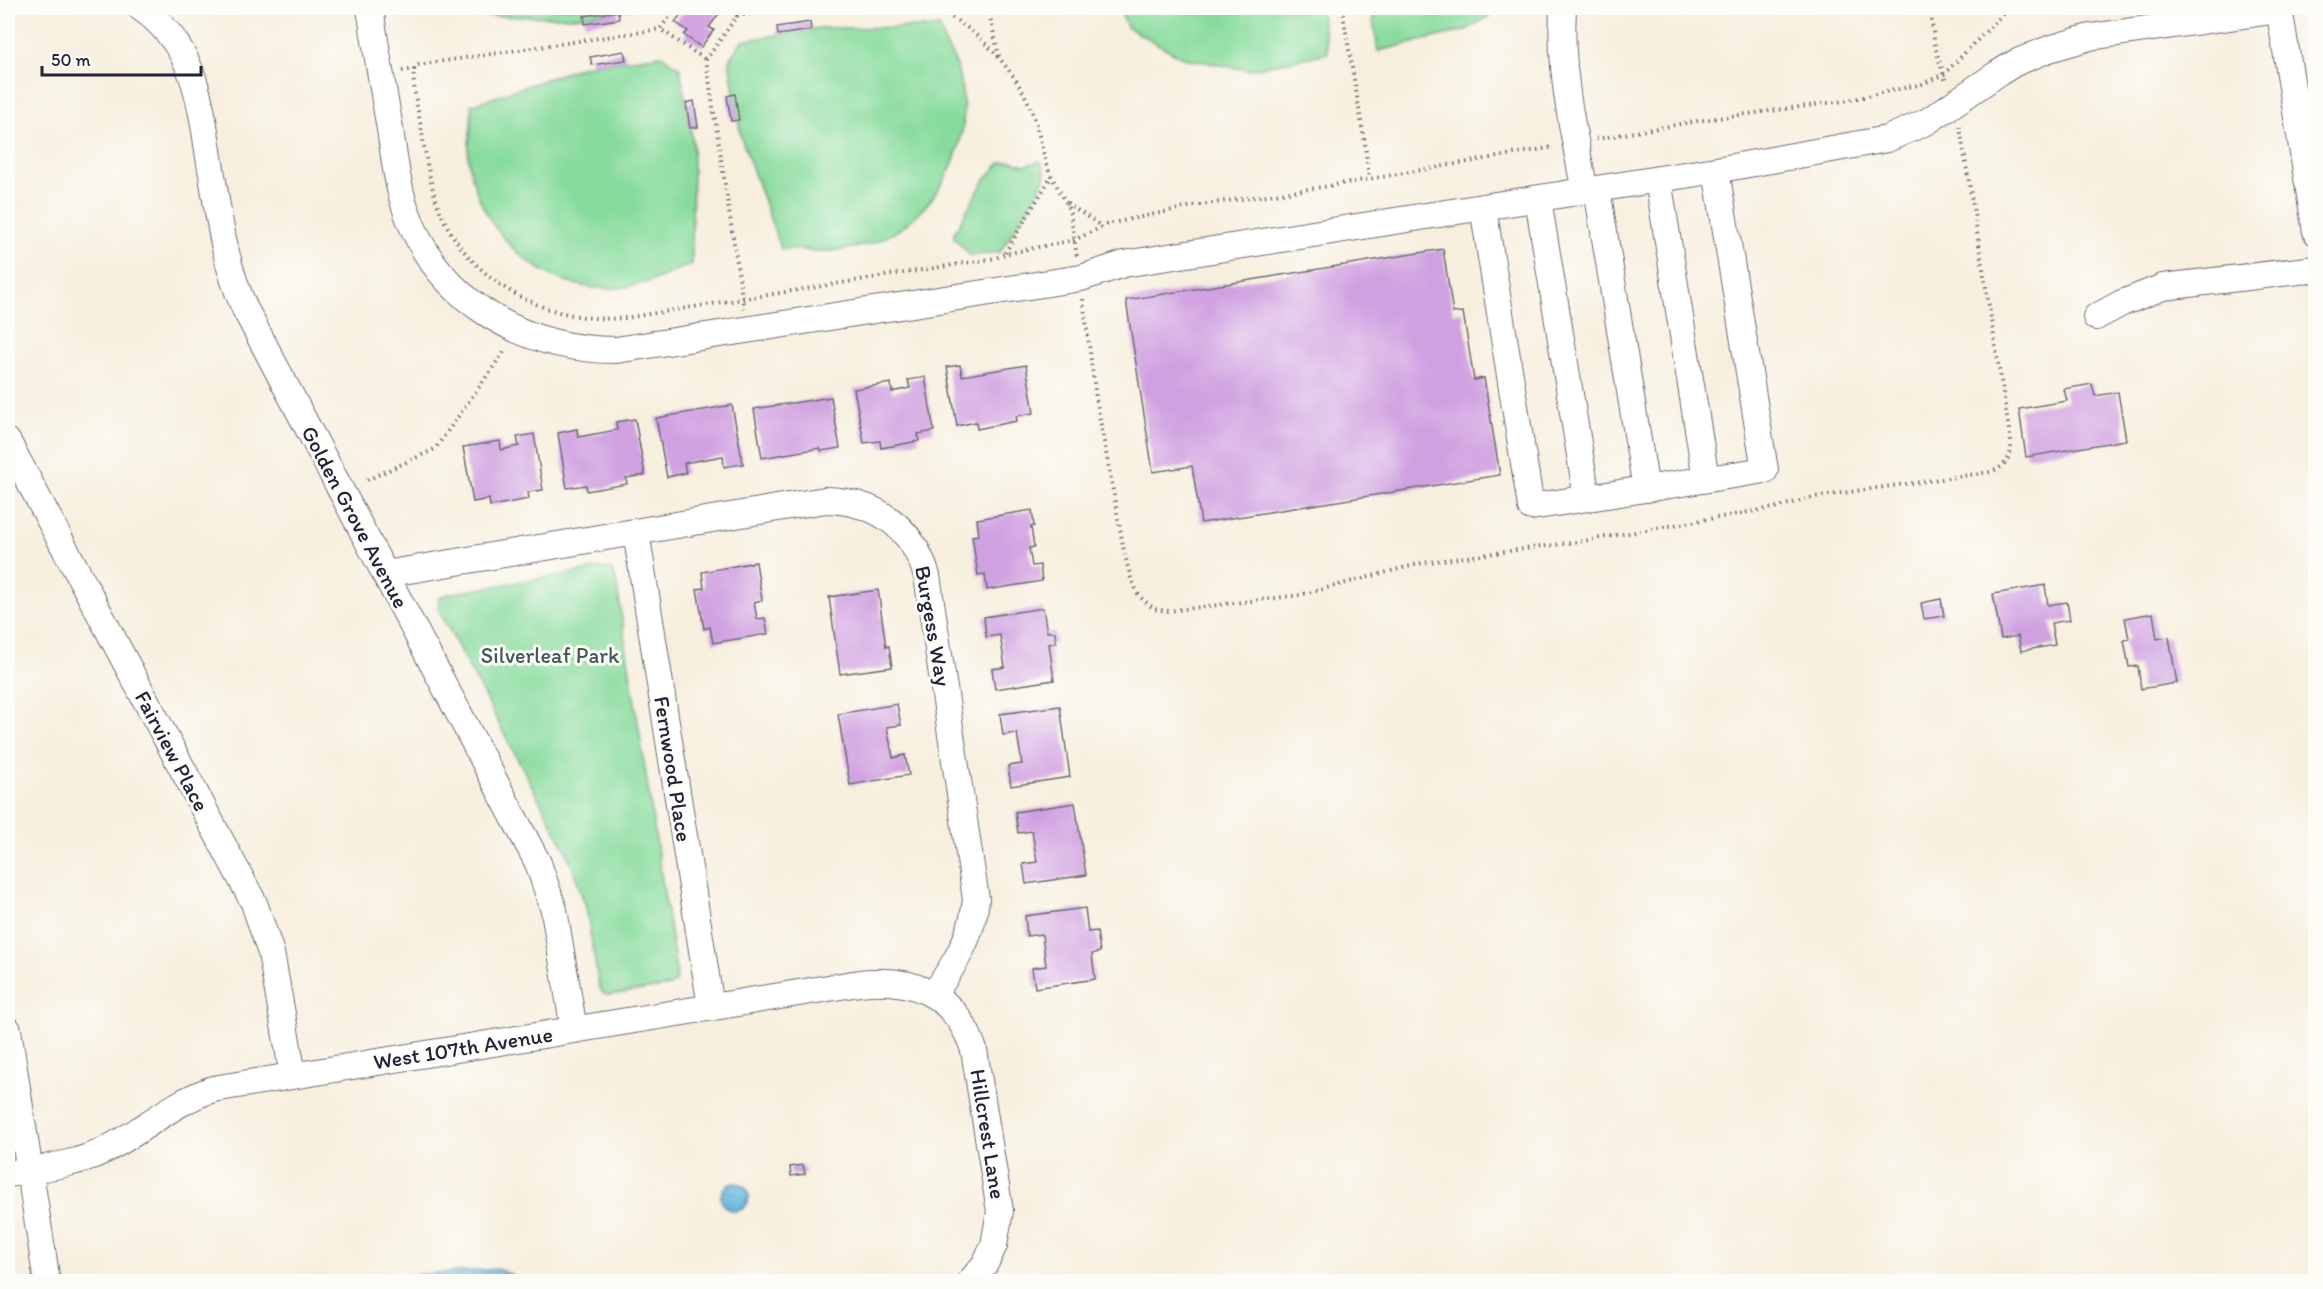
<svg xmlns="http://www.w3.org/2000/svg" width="2323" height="1289" viewBox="0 0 2323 1289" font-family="Itim,sans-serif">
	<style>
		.park { fill: #87db9d; stroke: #547e6c; stroke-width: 1.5 }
		.water { fill: url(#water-ripples); stroke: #416a8c; stroke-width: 1.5 }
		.building { fill: #d0a1e1 }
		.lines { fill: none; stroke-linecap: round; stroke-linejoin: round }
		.minor-casing { stroke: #6d6a74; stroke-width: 28 }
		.path { stroke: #6d6a74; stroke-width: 4; stroke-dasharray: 1.5 4.5; stroke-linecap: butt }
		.minor { stroke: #fff; stroke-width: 26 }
		.labels { text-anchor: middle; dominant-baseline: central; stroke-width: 6; stroke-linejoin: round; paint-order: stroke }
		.street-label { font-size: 22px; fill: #22223b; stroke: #fdfcf7 }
		.park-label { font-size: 22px; fill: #405a58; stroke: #fdfcf7 }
	</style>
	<defs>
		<pattern id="water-ripples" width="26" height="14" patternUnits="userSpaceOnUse" patternTransform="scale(1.5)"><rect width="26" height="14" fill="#60b3dc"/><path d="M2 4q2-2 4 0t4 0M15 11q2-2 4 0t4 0" fill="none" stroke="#4f91b4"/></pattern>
	</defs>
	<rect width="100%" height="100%" fill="#fdfcf7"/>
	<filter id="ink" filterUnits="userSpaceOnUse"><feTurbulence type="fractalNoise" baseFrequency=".0167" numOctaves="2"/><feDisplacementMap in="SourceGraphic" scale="12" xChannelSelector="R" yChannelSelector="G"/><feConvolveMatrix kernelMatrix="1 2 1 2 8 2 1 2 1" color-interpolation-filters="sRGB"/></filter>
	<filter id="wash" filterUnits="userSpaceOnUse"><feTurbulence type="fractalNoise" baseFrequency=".008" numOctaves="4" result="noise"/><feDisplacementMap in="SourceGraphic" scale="24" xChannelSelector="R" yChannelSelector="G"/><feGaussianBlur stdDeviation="1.35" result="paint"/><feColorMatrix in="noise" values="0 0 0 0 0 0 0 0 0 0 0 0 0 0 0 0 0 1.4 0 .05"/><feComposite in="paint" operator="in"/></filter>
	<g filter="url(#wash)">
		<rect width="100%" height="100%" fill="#f7efde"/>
		<g class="park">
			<polygon points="454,8 638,8 575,17 455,16"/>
			<polygon points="1120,8 1320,8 1328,53 1248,70 1183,58 1127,27"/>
			<polygon points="1371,8 1503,8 1466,30 1378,51"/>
			<path d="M940,27C942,40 949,49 954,60C959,72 962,87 963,100C970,161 922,232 862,246C846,250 829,252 812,251C801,250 792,247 781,249L741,137L729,60L742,41L819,28Z"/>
			<path d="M661,55L680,68L693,145L692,265C680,267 670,274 659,278C647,283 632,286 619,288C544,295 480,234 469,163C466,144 474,124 471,105L584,66Z"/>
			<polygon points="1010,161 1026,165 1041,161 1045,173 1040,189 1000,252 971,256 954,238 954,233 984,181 1000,163"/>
			<polygon points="601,568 612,570 616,580 677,977 675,982 670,986 610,995 603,993 599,987 586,907 566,850 438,609 439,598 448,594"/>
		</g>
		<g class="water">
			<circle cx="735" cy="1197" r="14"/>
			<polygon points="497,1269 513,1275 517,1281 251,1281 262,1279 376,1277 390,1280 396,1277 413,1275"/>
		</g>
		<g id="blocks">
			<g class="building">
				<polygon points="686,8 708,8 718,15 709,27 714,30 701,47 684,35 688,31 675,22"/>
				<polygon points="618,11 619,19 585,24 584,16"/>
				<polygon points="810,22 811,30 778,35 777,27"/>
				<polygon points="624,51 626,60 592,65 590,57"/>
				<polygon points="735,94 739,120 731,121 727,96"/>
				<polygon points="694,101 698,127 690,128 686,103"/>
				<polygon points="1443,249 1453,313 1463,312 1474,380 1484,378 1500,475 1201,523 1192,466 1153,472 1126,300"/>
				<polygon points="960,365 962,376 1026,365 1034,413 1016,416 1017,421 977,429 976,422 957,426 947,367"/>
				<polygon points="925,377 934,431 918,434 919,441 881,448 880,441 864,443 854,389 891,383 892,392 910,388 908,380"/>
				<polygon points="2092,384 2095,396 2118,392 2126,440 2026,457 2019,409 2067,401 2064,389"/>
				<polygon points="831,397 840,448 821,451 820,448 762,458 754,409"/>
				<polygon points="732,405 743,464 724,467 723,456 684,463 686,473 667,477 656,418"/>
				<polygon points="635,419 645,475 626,478 627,484 587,491 586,485 567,488 558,433 577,429 578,437 617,430 616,422"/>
				<polygon points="534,434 543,490 528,492 529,499 490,506 489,499 473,502 463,447 500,441 501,450 519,446 517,437"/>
				<polygon points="1032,510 1034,526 1031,527 1034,547 1029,548 1032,566 1040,565 1042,581 987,590 985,574 978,575 972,536 979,535 977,519"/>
				<polygon points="756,562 762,600 754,602 757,619 765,618 768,634 713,643 710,627 704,629 697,589 704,588 702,572"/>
				<polygon points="2045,585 2048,605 2067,602 2070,620 2051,623 2055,645 2021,651 2018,636 2001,639 1993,594"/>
				<polygon points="878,590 886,647 889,646 892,667 840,674 829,597"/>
				<polygon points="1941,599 1944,616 1924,619 1921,603"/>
				<polygon points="1043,608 1047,632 1055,632 1056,643 1049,644 1054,680 995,689 992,669 1005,667 1000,635 986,637 984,617"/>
				<polygon points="2153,613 2157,639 2169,637 2177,683 2141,689 2138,666 2129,667 2124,640 2129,639 2125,618"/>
				<polygon points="897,704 901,725 887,727 893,758 905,755 909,775 850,785 838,714"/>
				<polygon points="1060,706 1070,777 1011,786 1008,766 1022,764 1017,733 1003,735 1000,714"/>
				<polygon points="1075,803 1086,875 1026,884 1023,864 1037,862 1032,831 1018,833 1015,812"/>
				<polygon points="1085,908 1088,932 1097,931 1100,952 1092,954 1095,979 1035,988 1032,968 1046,966 1042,934 1027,936 1025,916"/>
				<polygon points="803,1165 805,1174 791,1176 790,1167"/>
			</g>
		</g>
	</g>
	<g filter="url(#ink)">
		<use href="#blocks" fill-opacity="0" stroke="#6d6a74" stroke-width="1.5"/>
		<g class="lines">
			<g class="minor-casing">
				<g id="minor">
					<path d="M141,8C194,45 200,98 209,157C218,209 223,261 245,309L538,863L554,910L574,1030"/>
					<path d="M370,8C376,48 383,89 390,129C394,156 397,184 406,210C437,301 524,350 616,350L1081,278L1124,264L1716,170L1887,139L1928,121L1997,74L2015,63L2049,49L2090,37L2279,10"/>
					<path d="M1563,8C1559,70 1573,131 1585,191"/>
					<polyline points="2279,8 2316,232"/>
					<polyline points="1658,179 1706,479"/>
					<polyline points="1597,189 1646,489"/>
					<polyline points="1538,199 1587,498"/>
					<polyline points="1483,207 1531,507 1765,470 1716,170"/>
					<polyline points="2096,317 2122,303 2163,287 2316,269"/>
					<polyline points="8,442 254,903 271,953 293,1075"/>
					<polyline points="636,532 711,1007"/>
					<path d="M385,574L825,500C876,501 912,526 927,576L976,899C973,935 955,964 934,994"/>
					<polyline points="8,1030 47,1282"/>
					<path d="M8,1174C40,1168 76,1165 105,1150C145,1130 169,1104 213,1089L853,984C911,975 955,993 974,1050L1000,1211L994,1245L985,1264L970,1282"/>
				</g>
			</g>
			<g class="path">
				<polyline points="676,8 660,29 706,60"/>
				<polyline points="726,8 737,16 706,60 744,309"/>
				<path d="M930,8C970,19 1016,70 1031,109C1038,127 1041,147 1047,166C1052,180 1062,193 1068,207C1073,222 1074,240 1077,256"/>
				<polyline points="988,8 999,56"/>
				<polyline points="1342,8 1365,144 1369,178"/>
				<polyline points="1930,8 1935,47 1946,82"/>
				<polyline points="737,16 792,8"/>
				<path d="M414,69C412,89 419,113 422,133C427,163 431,194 445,222C479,288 553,324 625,318L996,258L1005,254L1074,240L1108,224L1193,206L1329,186L1554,147"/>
				<polyline points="402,71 414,69 417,65 660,29"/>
				<polyline points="1596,139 1703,120 1844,101 1922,84 1944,74 2009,8"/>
				<polyline points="1067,203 1101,226"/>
				<polyline points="1005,253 1051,177"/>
				<path d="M1083,299L1096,398L1125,556L1131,578L1139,596L1154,609L1169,611L1300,595L1422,563L1583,541L1778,507L1814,497L1990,472C2005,467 2012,458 2011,442L1960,127"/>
				<polyline points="367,480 435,449 506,349"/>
			</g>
			<use href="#minor" class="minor"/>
		</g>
	</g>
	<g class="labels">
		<g class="street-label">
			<text transform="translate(355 517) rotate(62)">Golden Grove Avenue</text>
			<text transform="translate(933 626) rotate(80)">Burgess Way</text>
			<text transform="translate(172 751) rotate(62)">Fairview Place</text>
			<text transform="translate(673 769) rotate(81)">Fernwood Place</text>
			<text transform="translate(463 1048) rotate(-9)">West 107th Avenue</text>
			<text transform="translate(988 1134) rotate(81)">Hillcrest Lane</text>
		</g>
		<g class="park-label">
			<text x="550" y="655">Silverleaf Park</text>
		</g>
	</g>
	<rect width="2323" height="1289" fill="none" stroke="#fdfcf7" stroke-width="30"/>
	<path d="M42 66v9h159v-9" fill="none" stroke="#22223b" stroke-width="3"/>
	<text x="51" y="66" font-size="18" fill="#22223b" stroke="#fdfcf7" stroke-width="4.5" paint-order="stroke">50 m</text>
</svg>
